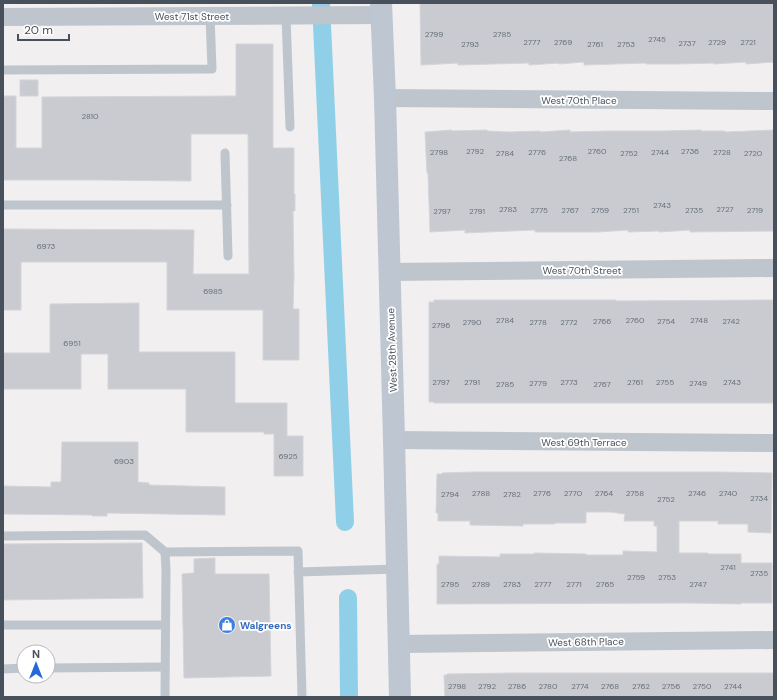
<svg xmlns="http://www.w3.org/2000/svg" width="777" height="700" viewBox="0 0 777 700" font-family="'DM Sans',sans-serif">
	<style>
		.lines { fill: none; stroke-linecap: round; stroke-linejoin: round }
		.canal { stroke: #8fd0e8; stroke-width: 18 }
		.building { fill: #c9cbd1; stroke: #d3d5da }
		.lane { stroke: #bec5cd; stroke-width: 9 }
		.street { stroke: #bec5cd; stroke-width: 18 }
		.secondary { stroke: #bec6d2; stroke-width: 22 }
		.labels { text-anchor: middle; dominant-baseline: central; stroke-width: 3.5; stroke-linejoin: round; paint-order: stroke }
		.number-label { font-size: 8px; fill: #687078 }
		.street-label { font-size: 10px; fill: #48515b; stroke: #fff }
		.shop-label { font-size: 10px; font-weight: bold; fill: #366cbe; stroke: #fff; text-anchor: start }
	</style>
	<rect width="100%" height="100%" fill="#f1efef"/>
	<g class="lines">
		<g class="canal">
			<polyline points="321,3 345,522"/>
			<polyline points="348,598 349,697"/>
		</g>
	</g>
	<g class="building">
		<polygon points="420,3 774,3 774,62 746,64 746,62 714,64 714,63 677,64 646,64 646,63 584,65 584,62 559,64 559,63 529,65 529,63 458,65 458,63 421,65"/>
		<polygon points="236,44 273,44 273,148 294,148 294,194 295,194 295,211 293,211 294,275 293,309 299,309 299,360 263,360 263,310 167,310 167,262 21,262 21,310 3,310 3,229 194,230 193,274 249,274 248,134 191,134 191,181 99,180 3,180 3,96 16,96 16,148 42,148 42,97 236,96"/>
		<rect x="20" y="80" width="18" height="16"/>
		<polygon points="452,130 452,131 487,130 487,131 509,132 540,131 540,132 570,130 570,132 608,131 663,131 701,130 701,131 725,131 725,132 774,130 774,231 690,232 690,230 659,232 659,231 628,232 628,230 597,232 535,232 535,230 465,233 465,230 430,232 428,173 427,173 425,132"/>
		<polygon points="434,300 616,300 616,301 773,300 774,403 434,403 434,402 429,402 429,302 434,302"/>
		<polygon points="139,303 139,352 235,352 235,403 287,403 287,436 303,436 303,476 274,476 274,434 264,434 264,432 186,432 186,389 108,389 108,354 81,354 81,389 3,389 3,353 50,353 50,304"/>
		<polygon points="62,442 138,442 138,482 149,483 149,485 225,487 225,515 107,513 107,516 92,516 92,515 3,514 3,486 51,487 51,482 61,482"/>
		<polygon points="473,472 720,472 772,473 771,533 748,532 748,524 718,524 718,521 679,521 679,553 708,553 708,554 741,554 741,563 772,563 772,603 741,603 741,604 690,603 437,604 437,564 439,564 439,556 500,557 500,554 534,554 534,553 586,554 586,555 623,555 623,551 657,552 657,526 654,526 654,521 624,521 625,514 610,512 586,512 586,523 555,523 555,524 523,524 523,526 470,525 470,521 438,521 438,513 436,513 437,474 442,474 442,473"/>
		<polygon points="142,543 143,598 3,600 3,544"/>
		<polygon points="215,558 215,574 269,574 271,676 184,678 182,574 194,573 194,559"/>
		<polygon points="510,673 774,673 774,697 445,697 444,675 447,675 447,674"/>
	</g>
	<g class="lines">
		<g class="lane">
			<polyline points="286,16 290,127"/>
			<polyline points="3,70 212,69 210,16"/>
			<polyline points="225,153 228,256"/>
			<polyline points="3,205 227,205"/>
			<polyline points="3,536 145,535 165,552 298,551 302,697"/>
			<polyline points="165,552 166,570 165,697"/>
			<polyline points="298,572 397,569"/>
			<polyline points="3,625 165,625"/>
			<polyline points="48,668 165,667"/>
			<polyline points="3,669 24,668"/>
		</g>
		<g class="street">
			<polyline points="3,17 381,15"/>
			<polyline points="385,98 774,101"/>
			<polyline points="389,272 774,268"/>
			<polyline points="394,440 774,443"/>
			<polyline points="399,644 774,640"/>
		</g>
		<polyline class="secondary" points="381,3 385,98 394,440 400,697"/>
	</g>
	<defs>
		<g id="shop-disc" transform="scale(0.9)"><circle r="9.5" fill="#3f7fe0" stroke="#fff"/><path d="M-5-2.5h2.3a2.7 3.5 0 0 1 5.4 0H5L5.5 6h-11ZM-1.5-2.5h3a1.5 2.3 0 0 0-3 0Z" fill="#fff"/></g>
	</defs>
	<g fill-rule="evenodd">
		<use href="#shop-disc" x="227" y="625"/>
	</g>
	<g class="labels">
		<g class="number-label">
			<text x="434" y="34">2799</text>
			<text x="502" y="34">2785</text>
			<text x="657" y="39">2745</text>
			<text x="532" y="42">2777</text>
			<text x="563" y="42">2769</text>
			<text x="717" y="42">2729</text>
			<text x="748" y="42">2721</text>
			<text x="687" y="43">2737</text>
			<text x="470" y="44">2793</text>
			<text x="595" y="44">2761</text>
			<text x="626" y="44">2753</text>
			<text x="90" y="116">2810</text>
			<text x="475" y="151">2792</text>
			<text x="597" y="151">2760</text>
			<text x="690" y="151">2736</text>
			<text x="439" y="152">2798</text>
			<text x="537" y="152">2776</text>
			<text x="660" y="152">2744</text>
			<text x="722" y="152">2728</text>
			<text x="505" y="153">2784</text>
			<text x="629" y="153">2752</text>
			<text x="753" y="153">2720</text>
			<text x="568" y="158">2768</text>
			<text x="662" y="205">2743</text>
			<text x="508" y="209">2783</text>
			<text x="725" y="209">2727</text>
			<text x="539" y="210">2775</text>
			<text x="570" y="210">2767</text>
			<text x="600" y="210">2759</text>
			<text x="631" y="210">2751</text>
			<text x="694" y="210">2735</text>
			<text x="755" y="210">2719</text>
			<text x="442" y="211">2797</text>
			<text x="477" y="211">2791</text>
			<text x="46" y="246">6973</text>
			<text x="213" y="291">6985</text>
			<text x="505" y="320">2784</text>
			<text x="635" y="320">2760</text>
			<text x="699" y="320">2748</text>
			<text x="602" y="321">2766</text>
			<text x="666" y="321">2754</text>
			<text x="731" y="321">2742</text>
			<text x="472" y="322">2790</text>
			<text x="538" y="322">2778</text>
			<text x="569" y="322">2772</text>
			<text x="441" y="325">2796</text>
			<text x="72" y="343">6951</text>
			<text x="441" y="382">2797</text>
			<text x="472" y="382">2791</text>
			<text x="569" y="382">2773</text>
			<text x="635" y="382">2761</text>
			<text x="665" y="382">2755</text>
			<text x="732" y="382">2743</text>
			<text x="538" y="383">2779</text>
			<text x="698" y="383">2749</text>
			<text x="505" y="384">2785</text>
			<text x="602" y="384">2767</text>
			<text x="288" y="456">6925</text>
			<text x="124" y="461">6903</text>
			<text x="481" y="493">2788</text>
			<text x="542" y="493">2776</text>
			<text x="573" y="493">2770</text>
			<text x="604" y="493">2764</text>
			<text x="635" y="493">2758</text>
			<text x="697" y="493">2746</text>
			<text x="728" y="493">2740</text>
			<text x="450" y="494">2794</text>
			<text x="512" y="494">2782</text>
			<text x="759" y="498">2734</text>
			<text x="666" y="499">2752</text>
			<text x="728" y="567">2741</text>
			<text x="759" y="573">2735</text>
			<text x="636" y="577">2759</text>
			<text x="667" y="577">2753</text>
			<text x="450" y="584">2795</text>
			<text x="481" y="584">2789</text>
			<text x="512" y="584">2783</text>
			<text x="543" y="584">2777</text>
			<text x="574" y="584">2771</text>
			<text x="605" y="584">2765</text>
			<text x="698" y="584">2747</text>
			<text x="457" y="686">2798</text>
			<text x="487" y="686">2792</text>
			<text x="517" y="686">2786</text>
			<text x="548" y="686">2780</text>
			<text x="580" y="686">2774</text>
			<text x="610" y="686">2768</text>
			<text x="641" y="686">2762</text>
			<text x="671" y="686">2756</text>
			<text x="702" y="686">2750</text>
			<text x="733" y="686">2744</text>
		</g>
		<g class="street-label">
			<text x="192" y="16">West 71st Street</text>
			<text x="579" y="100">West 70th Place</text>
			<text x="582" y="270">West 70th Street</text>
			<text transform="translate(392 350) rotate(-92)">West 28th Avenue</text>
			<text x="584" y="442">West 69th Terrace</text>
			<text transform="translate(586 642) rotate(-1)">West 68th Place</text>
		</g>
		<g class="shop-label">
			<text x="240" y="625">Walgreens</text>
		</g>
	</g>
	<rect width="777" height="700" fill="none" stroke="#48515b" stroke-width="8"/>
	<g transform="translate(36 664)"><circle r="19" fill="#ffffff" stroke="#b6b9bd"/>
	<path d="M0-3L7 15L0 10L-7 15Z" fill="#2268d8"/>
	<text y="-6" font-size="11" font-weight="bold" text-anchor="middle" fill="#48515b">N</text>
	</g>
	<path d="M18 34v6h51v-6" fill="none" stroke="#48515b" stroke-width="2"/>
	<text x="24" y="34" font-size="12" fill="#48515b" stroke="#ffffff" stroke-width="3" paint-order="stroke">20 m</text>
</svg>
